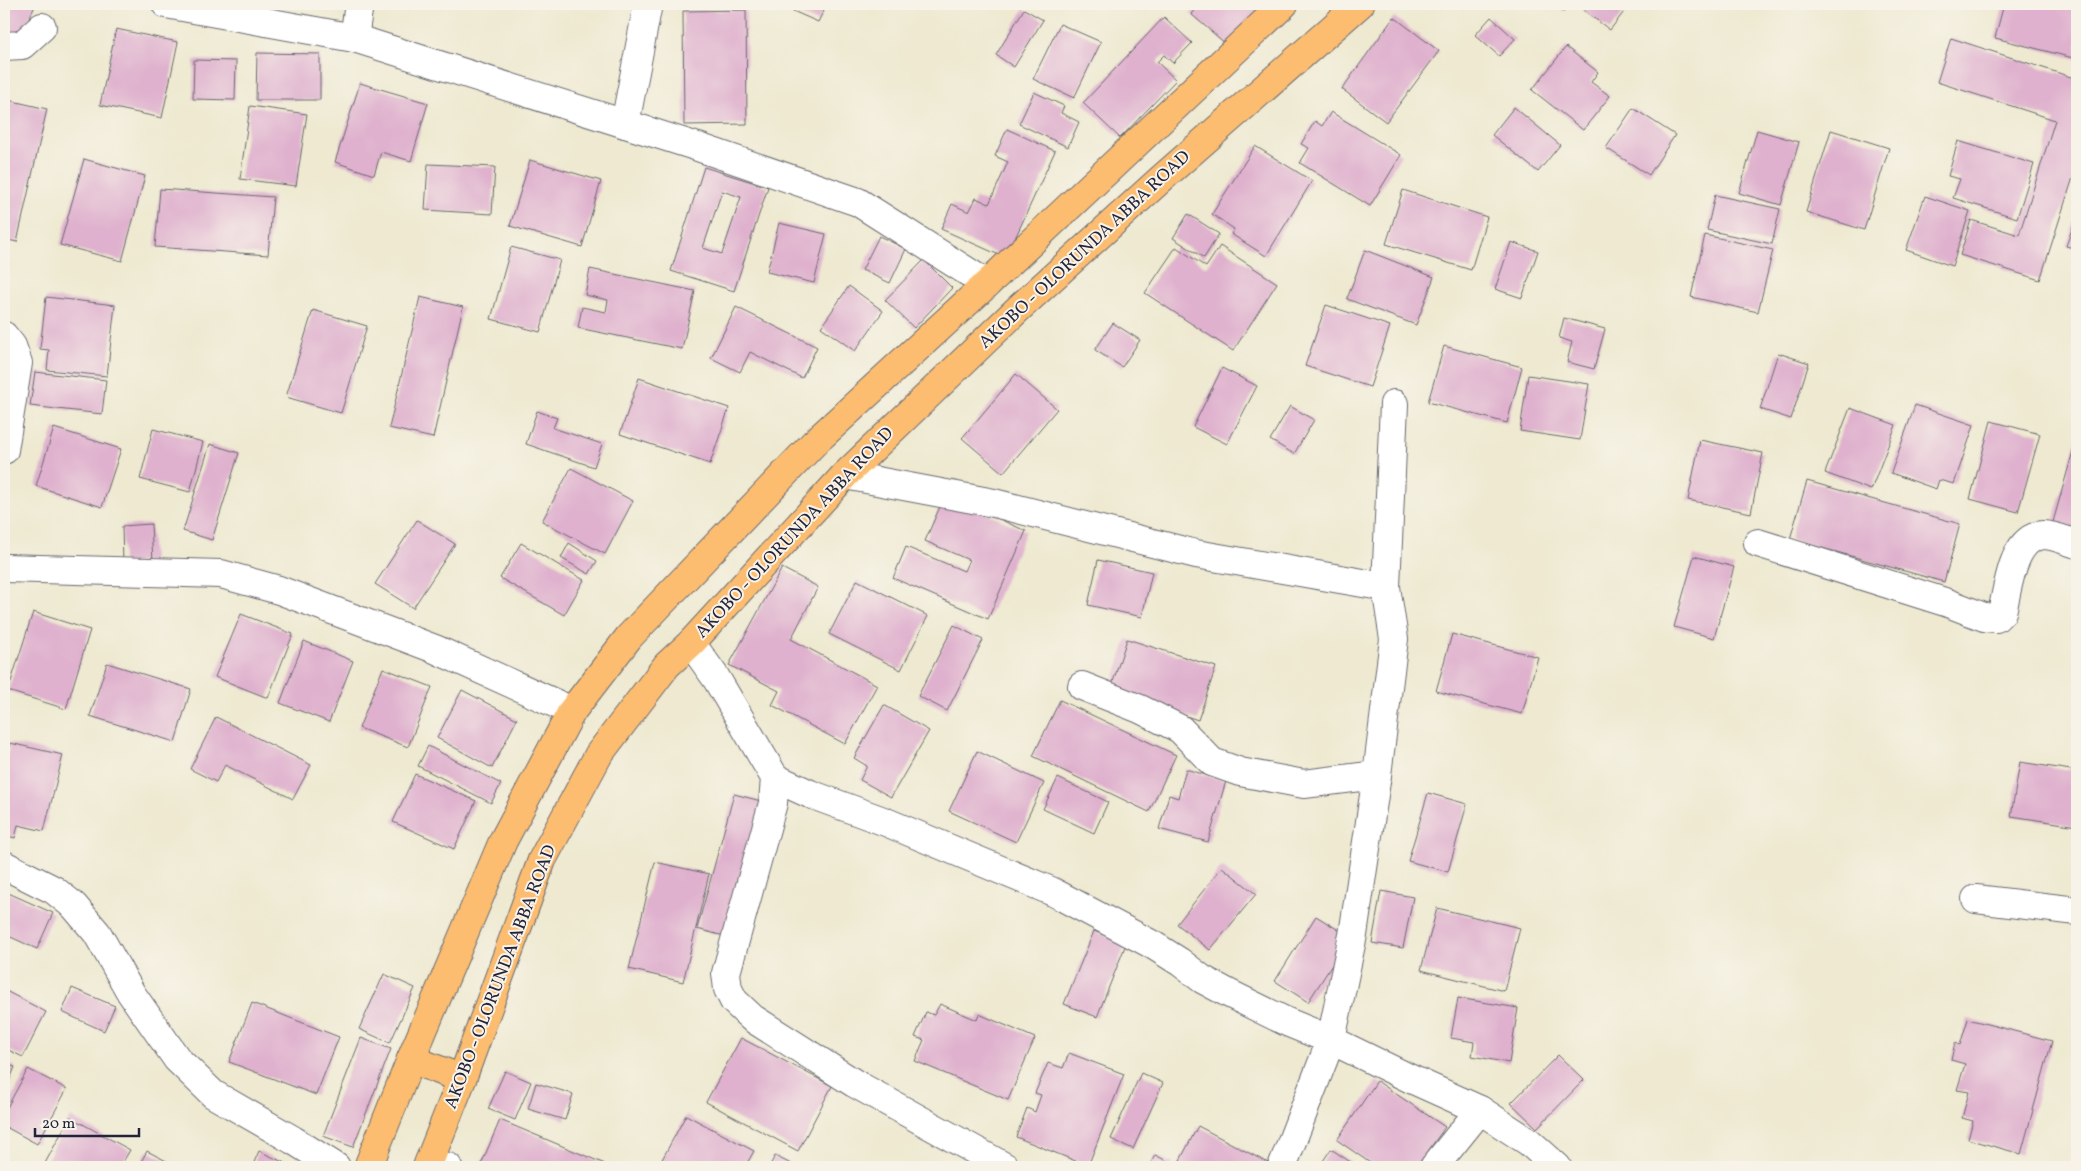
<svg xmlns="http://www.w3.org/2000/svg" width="2081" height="1171" viewBox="0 0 2081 1171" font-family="Vollkorn,serif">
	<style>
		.building { fill: #dfb1ce; fill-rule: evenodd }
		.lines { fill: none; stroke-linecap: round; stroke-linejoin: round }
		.minor-casing { stroke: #69686f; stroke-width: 30 }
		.major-casing { stroke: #69686f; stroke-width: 30 }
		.minor { stroke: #fff; stroke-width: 28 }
		.major { stroke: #fcbd6f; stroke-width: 28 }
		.labels { text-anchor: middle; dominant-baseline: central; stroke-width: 4; stroke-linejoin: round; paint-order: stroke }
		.street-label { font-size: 18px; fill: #22223b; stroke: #f7f3e8 }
	</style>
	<rect width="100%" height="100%" fill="#f7f3e8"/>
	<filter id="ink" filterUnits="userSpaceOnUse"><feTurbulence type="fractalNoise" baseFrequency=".02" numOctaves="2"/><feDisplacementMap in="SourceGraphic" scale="10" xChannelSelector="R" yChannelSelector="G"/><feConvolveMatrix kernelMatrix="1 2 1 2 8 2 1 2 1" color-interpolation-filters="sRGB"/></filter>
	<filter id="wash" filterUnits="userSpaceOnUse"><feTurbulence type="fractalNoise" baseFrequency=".0096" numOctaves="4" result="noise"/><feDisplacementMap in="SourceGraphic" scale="20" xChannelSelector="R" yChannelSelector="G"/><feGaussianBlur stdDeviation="1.12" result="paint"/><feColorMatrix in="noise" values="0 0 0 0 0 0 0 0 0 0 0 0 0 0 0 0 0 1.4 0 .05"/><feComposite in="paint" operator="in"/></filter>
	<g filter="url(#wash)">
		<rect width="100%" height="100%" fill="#eee9d0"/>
		<g id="blocks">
			<g class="building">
				<polygon points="4,4 36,4 20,37 4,30"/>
				<polygon points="327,4 339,4 338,8"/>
				<polygon points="777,4 827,4 818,22"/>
				<polygon points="1200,4 1274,4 1233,50 1191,14"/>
				<polygon points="1555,4 1571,4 1564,11"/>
				<polygon points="1586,4 1630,4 1610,30 1582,9"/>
				<polygon points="2004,4 2077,4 2077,59 1995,38"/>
				<polygon points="1024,9 1043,20 1014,67 996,55"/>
				<polygon points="746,10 747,124 684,125 683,11"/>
				<polygon points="1164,17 1192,43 1173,63 1164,55 1157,62 1176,80 1120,138 1083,103"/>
				<polygon points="1394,17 1439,51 1386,122 1342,89"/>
				<polygon points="1491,17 1515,39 1499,56 1475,35"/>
				<polygon points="1060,24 1101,42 1074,98 1033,79"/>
				<polygon points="116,29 178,42 162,118 100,105"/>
				<polygon points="1951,38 2077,79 2077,165 2040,280 1960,255 1971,220 2019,235 2055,120 1937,82"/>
				<polygon points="1566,47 1598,72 1591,82 1610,96 1583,130 1532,90"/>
				<polygon points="257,53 320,54 320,100 256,100"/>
				<polygon points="194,60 236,61 235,100 193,99"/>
				<polygon points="360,83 428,103 411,161 381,152 374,175 335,162"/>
				<polygon points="1034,92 1064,106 1061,113 1079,122 1068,147 1019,124"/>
				<polygon points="4,99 47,109 17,242 4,239"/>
				<polygon points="250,106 307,114 296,186 240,179"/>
				<polygon points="1514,107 1560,145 1538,172 1492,135"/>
				<polygon points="1633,108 1675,135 1649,175 1606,148"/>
				<polygon points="1331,112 1401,155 1370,206 1300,163 1309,148 1301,144 1315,121 1322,126"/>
				<polygon points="1007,129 1055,151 1006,258 941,229 952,204 969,212 976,198 989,204 1008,162 995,156"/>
				<polygon points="1757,130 1799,142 1781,205 1739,193"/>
				<polygon points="1831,130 1889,148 1864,230 1806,212"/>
				<polygon points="1958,141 2034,164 2017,218 1953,198 1960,179 1948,176"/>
				<polygon points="1255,146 1312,181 1266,256 1231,234 1234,229 1212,214"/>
				<polygon points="84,159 145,176 122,261 60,245"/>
				<polygon points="530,160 601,181 582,247 510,226"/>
				<polygon points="428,164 495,167 492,214 425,210"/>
				<path d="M704,167L768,187L734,291L671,271ZM722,191L741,197L722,254L703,248Z"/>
				<polygon points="160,189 273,197 268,255 155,247"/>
				<polygon points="1403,190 1487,217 1471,270 1386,244"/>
				<polygon points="1715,195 1780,209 1772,244 1707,230"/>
				<polygon points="1925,196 1970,211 1952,266 1906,250"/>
				<polygon points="1188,214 1219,234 1204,258 1173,238"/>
				<polygon points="2077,215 2077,249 2066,246"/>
				<polygon points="779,223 826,234 814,283 767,272"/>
				<polygon points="1705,235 1773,250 1758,312 1691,297"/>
				<polygon points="879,236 906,249 890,283 862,270"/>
				<polygon points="1511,242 1538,251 1522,298 1495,289"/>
				<polygon points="1220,246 1277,283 1233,351 1145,293 1176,247 1206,267"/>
				<polygon points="511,247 560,260 540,332 491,319"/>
				<polygon points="1365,250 1434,277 1416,325 1347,299"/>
				<polygon points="924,260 952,288 914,328 885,300"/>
				<polygon points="590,269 695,291 682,349 578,328 582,307 606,312 608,300 585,295"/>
				<polygon points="849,286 883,311 855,351 821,327"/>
				<polygon points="46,297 115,305 107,376 47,370 49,350 40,349"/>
				<polygon points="420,297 463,307 433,438 389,428"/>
				<polygon points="1326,305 1390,326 1370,387 1305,366"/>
				<polygon points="736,307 817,347 802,378 750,352 740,372 711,358"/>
				<polygon points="313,310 367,326 341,413 286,397"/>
				<polygon points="1564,318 1605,329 1594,369 1567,362 1572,342 1559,338"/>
				<polygon points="1113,323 1140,340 1122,367 1095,350"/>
				<polygon points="1444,346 1522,367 1507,423 1428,402"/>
				<polygon points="1778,353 1809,363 1791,419 1760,409"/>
				<polygon points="1222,368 1257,386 1227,444 1193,427"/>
				<polygon points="35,372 106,380 102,414 30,406"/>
				<polygon points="1016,374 1057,409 1003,473 962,438"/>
				<polygon points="1528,375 1589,384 1580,440 1520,431"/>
				<polygon points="639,378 729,408 710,464 620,434"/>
				<polygon points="1915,405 1974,425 1954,484 1939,480 1936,489 1891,473"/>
				<polygon points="1290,406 1314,420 1294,454 1270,440"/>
				<polygon points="1850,408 1896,425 1871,490 1825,473"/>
				<polygon points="537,411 557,418 553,428 602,444 594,467 526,444"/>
				<polygon points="1991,421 2040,434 2018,512 1970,499"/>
				<polygon points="54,428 121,449 102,507 36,486"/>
				<polygon points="153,429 203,442 190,492 140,479"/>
				<polygon points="2077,437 2077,529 2053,522"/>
				<polygon points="1700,440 1763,453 1751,513 1688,500"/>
				<polygon points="210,444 239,453 212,540 183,531"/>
				<polygon points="571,468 633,501 605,554 542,521"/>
				<polygon points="1807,481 1960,524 1944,582 1790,539"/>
				<polygon points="945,495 1026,531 988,619 893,578 906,547 964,571 969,560 925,541"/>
				<polygon points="417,520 455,544 413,608 375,584"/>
				<polygon points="151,524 153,562 123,563 122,526"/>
				<polygon points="521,543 584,580 564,615 500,578"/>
				<polygon points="569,543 597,561 589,574 561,558"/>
				<polygon points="1694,556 1734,567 1714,638 1674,627"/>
				<polygon points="1098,560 1152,572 1142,617 1088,605"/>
				<polygon points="782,568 818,587 791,639 877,685 845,744 772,705 779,691 729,665"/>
				<polygon points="857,580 928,616 901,670 829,634"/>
				<polygon points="33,612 90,630 66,709 8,691"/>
				<polygon points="241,614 293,634 268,698 215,677"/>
				<polygon points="954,625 983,640 947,711 918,696"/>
				<polygon points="1452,634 1538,657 1522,714 1436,691"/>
				<polygon points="1127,639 1216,667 1198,720 1110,691"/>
				<polygon points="304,641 353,661 329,722 280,703"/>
				<polygon points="107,663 191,689 175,742 90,716"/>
				<polygon points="383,668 432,687 408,747 359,728"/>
				<polygon points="462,690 517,719 492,768 437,738"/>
				<polygon points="1060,700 1176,755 1149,812 1033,756"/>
				<polygon points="884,705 929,731 891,797 860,780 867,766 854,758"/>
				<polygon points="216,717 311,765 293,799 225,765 216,782 190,769"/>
				<polygon points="10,743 63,755 44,831 18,825 15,838 4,835 4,769"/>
				<polygon points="428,746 501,784 491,803 418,766"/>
				<polygon points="977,751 1044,783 1016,842 949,811"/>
				<polygon points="2020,762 2077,771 2077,826 2011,816"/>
				<polygon points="1186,769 1226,781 1208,842 1159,829 1169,795 1178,798"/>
				<polygon points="415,774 476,801 454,849 393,822"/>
				<polygon points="1058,778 1108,802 1094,833 1043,809"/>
				<polygon points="1428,793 1467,804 1448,872 1408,861"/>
				<polygon points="734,794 765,802 728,937 697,929"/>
				<polygon points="655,862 709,874 683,982 629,969"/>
				<polygon points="1222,867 1256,894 1210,950 1177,924"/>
				<polygon points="4,891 53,913 37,949 4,934"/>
				<polygon points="1381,891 1413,897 1403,948 1372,943"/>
				<polygon points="1437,908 1520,928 1504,991 1421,970"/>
				<polygon points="1316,916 1350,937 1308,1002 1275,981"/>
				<polygon points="1094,931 1126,944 1097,1017 1064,1004"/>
				<polygon points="384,974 415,988 390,1043 359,1029"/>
				<polygon points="72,988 115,1006 104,1031 62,1012"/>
				<polygon points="4,990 46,1012 23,1057 4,1048"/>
				<polygon points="1458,998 1518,1008 1509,1063 1472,1056 1474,1042 1451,1038"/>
				<polygon points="252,1003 339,1037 316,1095 229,1062"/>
				<polygon points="940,1004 977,1020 979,1014 1035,1038 1008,1100 915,1061 924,1040 915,1037 926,1012 934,1015"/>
				<polygon points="1968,1019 2052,1041 2021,1154 1968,1139 1973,1121 1962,1118 1969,1092 1957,1090 1965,1064 1951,1060 1955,1043 1960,1045"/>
				<polygon points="361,1038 391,1049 353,1147 323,1136"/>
				<polygon points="741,1038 832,1086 798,1151 706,1102"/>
				<polygon points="1069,1053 1124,1074 1088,1166 1016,1137 1027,1108 1035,1112 1041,1095 1035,1093 1048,1063 1063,1068"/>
				<polygon points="1558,1055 1584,1080 1537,1128 1511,1103"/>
				<polygon points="4,1063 15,1067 4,1094"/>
				<polygon points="28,1069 67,1089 37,1144 4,1126 4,1113"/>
				<polygon points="505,1071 531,1082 515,1120 488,1109"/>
				<polygon points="1141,1073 1163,1083 1133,1149 1111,1139"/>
				<polygon points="1377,1081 1445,1127 1417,1167 1376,1167 1337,1140"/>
				<polygon points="536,1083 573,1094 565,1120 528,1109"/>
				<polygon points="686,1115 754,1151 745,1167 658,1167"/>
				<polygon points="70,1117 130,1150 120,1167 43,1167"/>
				<polygon points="500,1120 605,1164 604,1167 480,1167"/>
				<polygon points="1198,1126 1270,1164 1269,1167 1149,1167 1155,1155 1177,1166"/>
				<polygon points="1331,1149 1358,1167 1319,1167"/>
				<polygon points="147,1151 178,1167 138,1167"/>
				<polygon points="259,1151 294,1167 252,1167"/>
				<polygon points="775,1156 797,1167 769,1167"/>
			</g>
		</g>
	</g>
	<g filter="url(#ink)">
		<use href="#blocks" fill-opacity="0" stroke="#69686f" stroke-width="1"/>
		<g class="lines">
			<g class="minor-casing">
				<g id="minor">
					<polyline points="166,4 354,38 698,147 858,202 987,284"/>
					<polyline points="354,38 359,4"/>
					<polyline points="4,46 22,45 42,27"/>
					<polyline points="625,124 648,4"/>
					<polyline points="4,336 12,346 18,363 4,450"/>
					<polyline points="845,475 994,503 1196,554 1386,587"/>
					<path d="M1758,543L1948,603L1984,617L1996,618L2002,612C2008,589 2012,537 2043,535C2053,535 2067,541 2077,544"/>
					<polyline points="4,568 221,574 279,590 435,649 572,711"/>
					<polyline points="691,643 716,678 775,778 773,803 726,973 728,989 734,1001 752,1018 854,1083 1005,1167"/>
					<polyline points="1082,686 1140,709 1180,729 1212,762 1240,772 1304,784 1377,775"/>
					<polyline points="775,778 810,794 886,822 1051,891 1153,945 1180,962 1202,979 1228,993 1287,1022 1331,1040 1409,1078 1480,1110 1529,1142 1557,1167"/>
					<polyline points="4,865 54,890 74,906 97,933 131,993 177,1059 213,1094 293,1140 336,1167"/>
					<polyline points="1976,899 2077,911"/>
					<polyline points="429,1162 448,1167"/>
					<polyline points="1282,1167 1331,1040 1353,935 1377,775 1394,639 1386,587 1394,404"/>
					<polyline points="1434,1167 1480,1110"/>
				</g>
			</g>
			<g class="major-casing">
				<g id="major">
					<polyline points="411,1059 462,1079"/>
					<polyline points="368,1167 411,1059 503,841 572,711 629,637 814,443 987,284 1284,4"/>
					<polyline points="427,1167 462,1079 542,860 599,754 667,665 691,643 845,475 1017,310 1161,179 1360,4"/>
				</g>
			</g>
			<use href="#minor" class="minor"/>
			<use href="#major" class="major"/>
		</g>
	</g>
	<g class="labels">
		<g class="street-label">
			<text transform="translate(1085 250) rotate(-43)">AKOBO - OLORUNDA ABBA ROAD</text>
			<text transform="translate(795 533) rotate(-47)">AKOBO - OLORUNDA ABBA ROAD</text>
			<text transform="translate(501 977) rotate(-69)">AKOBO - OLORUNDA ABBA ROAD</text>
		</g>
	</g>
	<rect width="2081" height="1171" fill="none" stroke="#f7f3e8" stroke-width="20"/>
	<path d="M35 1128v8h104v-8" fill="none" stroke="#22223b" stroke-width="2.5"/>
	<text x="42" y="1128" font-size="15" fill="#22223b" stroke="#f7f3e8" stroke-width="4" paint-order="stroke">20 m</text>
</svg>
